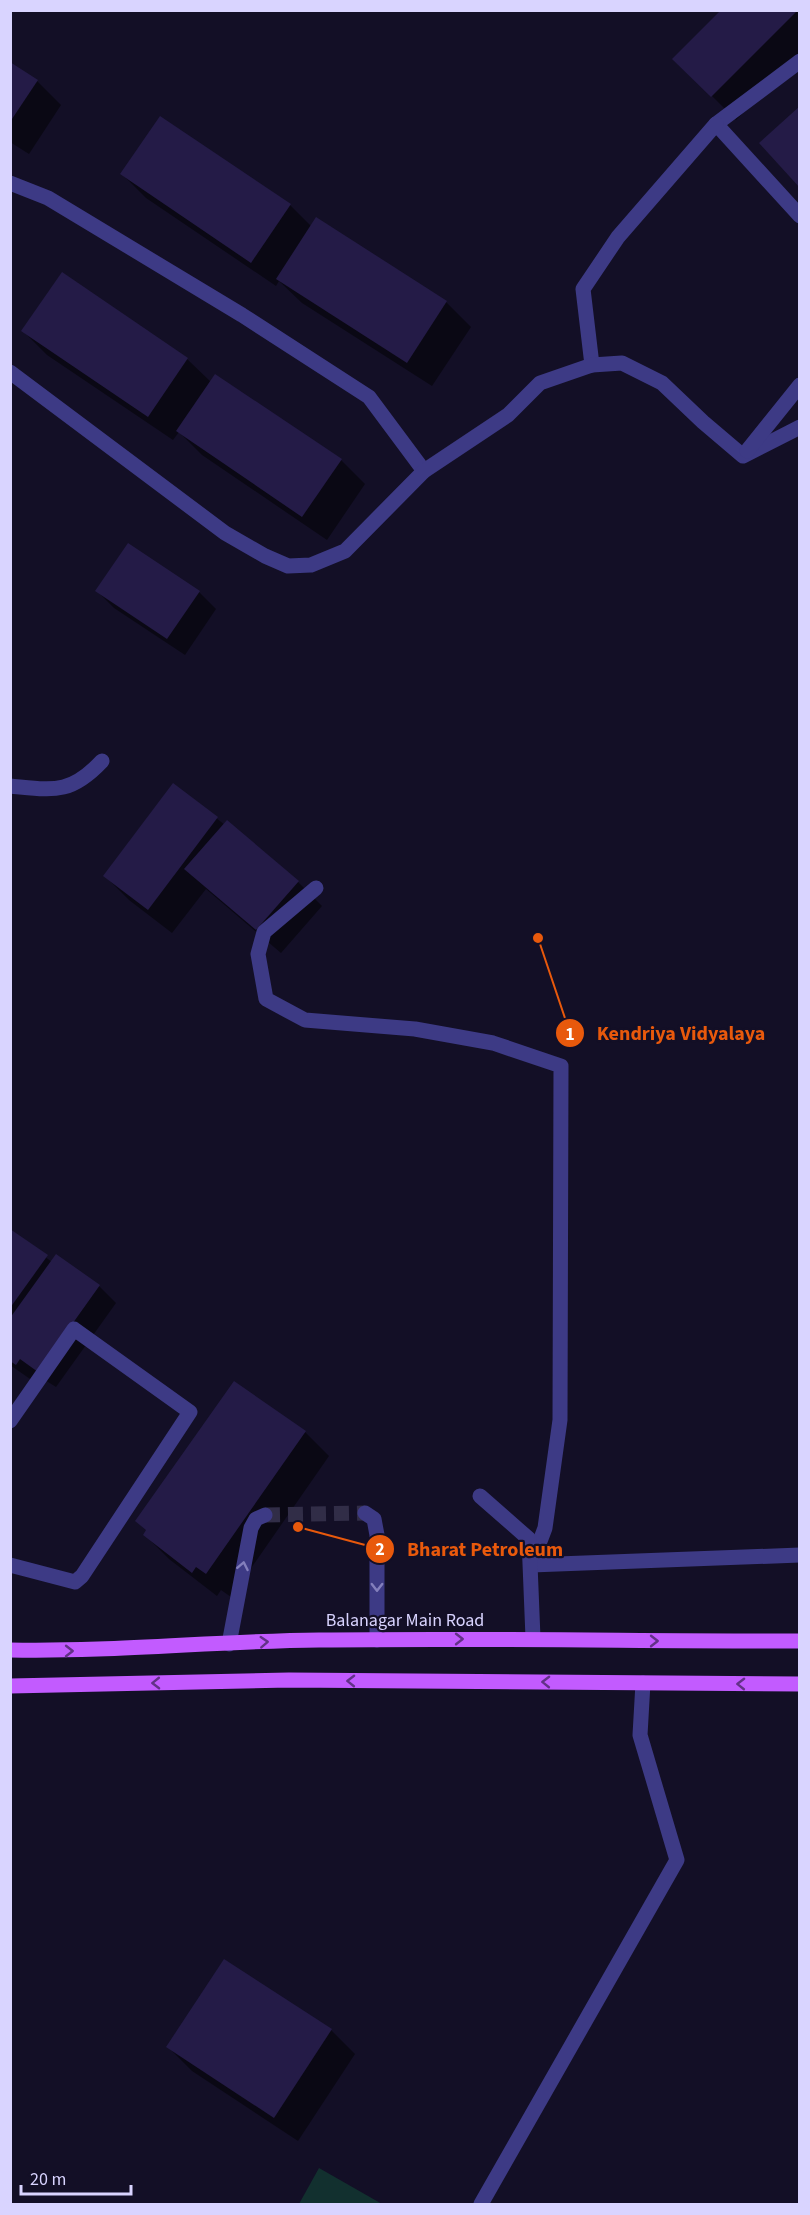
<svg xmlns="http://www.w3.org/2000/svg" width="810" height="2215" viewBox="0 0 810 2215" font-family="'Source Sans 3',sans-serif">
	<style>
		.green { fill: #12302f }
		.shadow { fill: #0007 }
		.building { fill: #241b47 }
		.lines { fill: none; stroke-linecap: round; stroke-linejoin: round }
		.minor-tunnel { stroke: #312d47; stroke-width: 15; stroke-dasharray: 15 8; stroke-linecap: butt }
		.minor { stroke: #3d3a85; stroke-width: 15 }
		.major { stroke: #c25bff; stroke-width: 15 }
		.oneway { stroke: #837fbc }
		.oneway2 { stroke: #623188 }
		.labels { text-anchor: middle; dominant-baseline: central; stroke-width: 4.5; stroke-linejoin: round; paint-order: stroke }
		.street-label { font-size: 18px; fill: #d9d4ff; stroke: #130f26 }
		.leader { fill: none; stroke: #e8590c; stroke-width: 2 }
		.callout-dot { fill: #e8590c; stroke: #130f26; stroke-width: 2 }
		.mark-label { font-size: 18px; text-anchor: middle; font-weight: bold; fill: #fff }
		.callout-label { font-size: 20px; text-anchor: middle; font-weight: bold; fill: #e8590c; stroke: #130f26; stroke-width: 4.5; stroke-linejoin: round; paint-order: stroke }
	</style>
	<rect width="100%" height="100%" fill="#130f26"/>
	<polygon class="green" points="319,2168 382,2204 299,2204"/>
	<g class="shadow">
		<polygon points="723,10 800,10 800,57 736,120 675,59"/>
		<polygon points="10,64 37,81 61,105 29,154 10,142"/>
		<polygon points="122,174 290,205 312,227 316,219 446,302 471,327 432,386 302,303 279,281 276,286 146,198"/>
		<polygon points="62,274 187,359 211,382 341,460 365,484 327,540 202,455 179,432 173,440 47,355 23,331"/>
		<polygon points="97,591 199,592 216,609 185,655 114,608"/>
		<polygon points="174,785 298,882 322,906 281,953 206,889 172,933 129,900 105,876"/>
		<polygon points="10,1231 52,1262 99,1286 116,1303 56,1387 37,1375 33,1381 10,1365"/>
		<polygon points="305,1432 329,1456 231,1597 221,1590 217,1596 169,1559 145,1535"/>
		<polygon points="331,2030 355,2054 298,2141 192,2071 168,2047"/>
	</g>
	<g class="building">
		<polygon points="721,10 798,10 711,97 672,59"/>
		<polygon points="10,62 38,80 10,122"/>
		<polygon points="800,106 800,188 759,143"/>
		<polygon points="160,116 291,204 251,263 120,174"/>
		<polygon points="316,217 447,301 407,363 276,279"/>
		<polygon points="62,272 188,358 148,417 21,331"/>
		<polygon points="215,374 342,459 302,517 176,431"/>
		<polygon points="128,543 200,591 167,639 95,591"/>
		<polygon points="173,783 218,817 148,910 103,876"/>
		<polygon points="227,820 299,881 256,930 184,869"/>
		<polygon points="10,1229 48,1255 10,1308"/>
		<polygon points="56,1254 100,1285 38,1372 20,1359 16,1365 10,1361 10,1318"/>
		<polygon points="234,1381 306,1431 206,1574 196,1567 192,1573 143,1535 146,1530 135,1521"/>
		<polygon points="224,1959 332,2029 274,2118 166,2047"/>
	</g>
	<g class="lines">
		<polyline class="minor-tunnel" points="265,1515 365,1513"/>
		<g class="minor">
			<polyline points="800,61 716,124 800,216"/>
			<polyline points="10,183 48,198 242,315 369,397 424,471"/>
			<polyline points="592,365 583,289 618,237 716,124"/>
			<polyline points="10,372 225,533 265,556 288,566 311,565 345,551 424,471 508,415 540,383 592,365 622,363 662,383 703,422 743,456 800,427"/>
			<polyline points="747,451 800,385"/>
			<path d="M10,786C53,790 70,795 102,761"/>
			<polyline points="316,888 264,932 258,954 266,999 305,1020 415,1029 493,1043 561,1066 560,1420 545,1528 531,1565 800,1555"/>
			<polyline points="10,1421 74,1329 190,1412 82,1576 75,1582 10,1565"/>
			<polyline points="480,1496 529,1539 533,1638"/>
			<polyline points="365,1513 374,1519 377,1535 377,1640"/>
			<polyline points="229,1644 251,1528 256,1519 265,1515"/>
			<polyline points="481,2204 677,1860 640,1735 643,1683"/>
		</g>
		<g class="major">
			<path d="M10,1650C114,1652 216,1641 319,1640C479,1638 639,1641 800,1641"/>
			<polyline points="10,1686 289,1680 800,1684"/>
		</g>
	</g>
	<defs><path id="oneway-chevron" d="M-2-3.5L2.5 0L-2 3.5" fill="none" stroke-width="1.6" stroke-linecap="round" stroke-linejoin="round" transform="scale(1.5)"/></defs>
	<g class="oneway">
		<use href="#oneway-chevron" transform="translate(243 1566) rotate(-79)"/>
		<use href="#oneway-chevron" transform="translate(377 1587) rotate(90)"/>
	</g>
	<g class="oneway2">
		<use href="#oneway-chevron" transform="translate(459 1639)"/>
		<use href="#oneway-chevron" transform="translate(654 1641)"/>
		<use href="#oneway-chevron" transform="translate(264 1642) rotate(-3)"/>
		<use href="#oneway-chevron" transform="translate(69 1651)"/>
		<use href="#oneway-chevron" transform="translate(351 1681) rotate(-179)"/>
		<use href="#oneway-chevron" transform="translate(546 1682) rotate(-179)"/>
		<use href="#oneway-chevron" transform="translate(156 1683) rotate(179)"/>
		<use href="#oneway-chevron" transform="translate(741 1684) rotate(-179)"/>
	</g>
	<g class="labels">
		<g class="street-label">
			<text x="405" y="1620">Balanagar Main Road</text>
		</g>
	</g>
	<path class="leader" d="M538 938L570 1033M298 1527L380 1549"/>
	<g class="callout-dot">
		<circle cx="538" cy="938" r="6"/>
		<circle cx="298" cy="1527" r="6"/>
		<circle cx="570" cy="1033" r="15"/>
		<circle cx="380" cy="1549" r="15"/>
	</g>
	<g class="mark-label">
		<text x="570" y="1040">1</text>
		<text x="380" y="1555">2</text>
	</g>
	<g class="callout-label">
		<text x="681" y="1040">Kendriya Vidyalaya</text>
		<text x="485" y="1556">Bharat Petroleum</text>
	</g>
	<rect width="810" height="2215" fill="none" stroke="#d9d4ff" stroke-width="24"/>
	<path d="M21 2185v9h110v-9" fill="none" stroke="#d9d4ff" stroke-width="3"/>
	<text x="30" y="2185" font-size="18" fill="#d9d4ff" stroke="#130f26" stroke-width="4.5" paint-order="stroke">20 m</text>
</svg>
